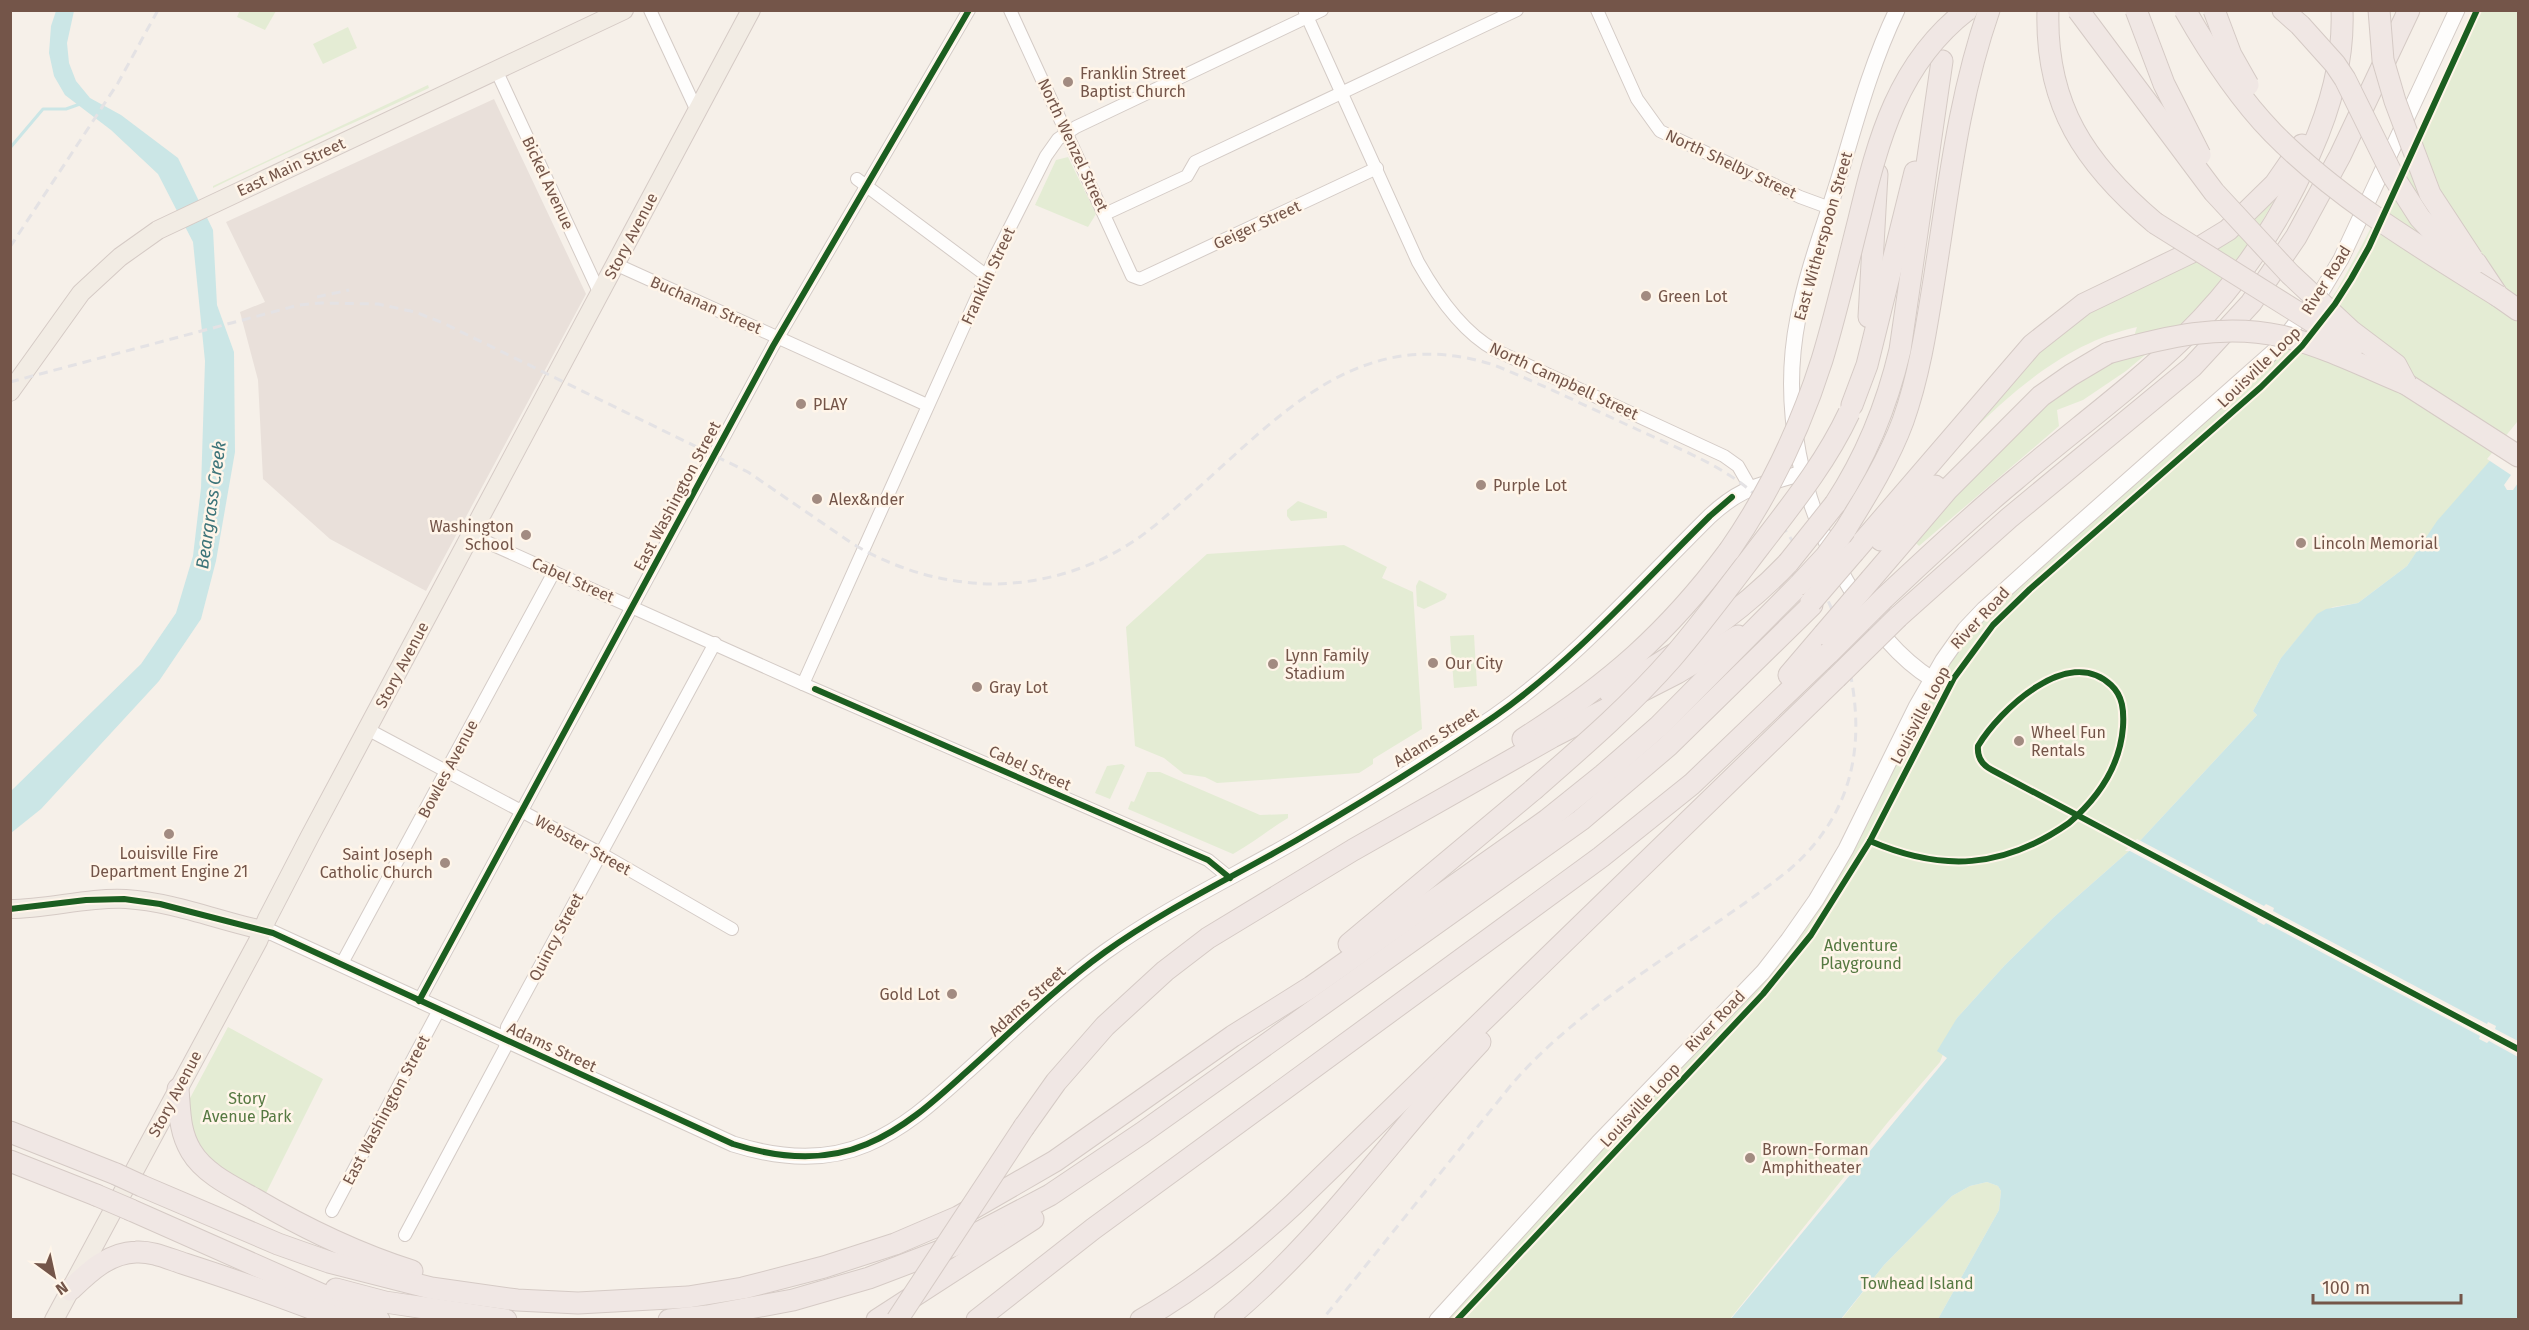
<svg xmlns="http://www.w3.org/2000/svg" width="2529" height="1330" viewBox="0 0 2529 1330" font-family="'Fira Sans',sans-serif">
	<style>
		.industrial { fill: #e9e0da }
		.green { fill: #e4ecd4 }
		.water { fill: #cbe6e6 }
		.pier { fill: #f6f0e9 }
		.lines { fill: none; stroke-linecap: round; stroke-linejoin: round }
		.stream { stroke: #cbe6e6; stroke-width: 3 }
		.minor-casing { stroke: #d4cbc6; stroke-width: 14 }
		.tertiary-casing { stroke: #d4cbc6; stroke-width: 17 }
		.primary-casing { stroke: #d5cac5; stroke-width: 20 }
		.motorway-casing { stroke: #d5cac5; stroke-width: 23 }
		.minor { stroke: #fefdfc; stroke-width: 12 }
		.tertiary { stroke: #fefdfc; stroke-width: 15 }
		.primary { stroke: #f2ece4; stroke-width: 18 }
		.motorway { stroke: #f0e7e4; stroke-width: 21 }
		.rail { stroke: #e4e2e4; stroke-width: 3; stroke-dasharray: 9 6; stroke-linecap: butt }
		.motorway-bridge-casing { stroke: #d5cac5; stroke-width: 23; stroke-linecap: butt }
		.motorway-bridge { stroke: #f0e7e4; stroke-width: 21 }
		.cycleway-casing { stroke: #fff5e9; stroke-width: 10 }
		.cycleway { stroke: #1b5e20; stroke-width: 6 }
		.poi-dot { fill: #a28b81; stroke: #fff5e9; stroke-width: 2 }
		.labels { text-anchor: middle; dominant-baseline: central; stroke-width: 5; stroke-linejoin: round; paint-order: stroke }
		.poi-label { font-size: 16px; fill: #745549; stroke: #fff5e9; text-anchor: start }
		.street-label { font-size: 16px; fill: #745549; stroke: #fff5e9 }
		.park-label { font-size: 16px; fill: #567942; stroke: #fff5e9 }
		.water-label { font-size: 18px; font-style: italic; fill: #3d7479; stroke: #fff5e9 }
	</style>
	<rect width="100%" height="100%" fill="#f6f0e9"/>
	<polygon class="industrial" points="494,99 586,294 426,591 330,539 263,479 258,380 240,312 265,302 226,222"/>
	<g class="green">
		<polygon points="240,10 275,10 276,11 265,30 237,17"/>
		<polygon points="2474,11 2518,11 2518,424 2509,439 2429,534 2407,566 2358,603 2333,607 2317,615 2281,658 2253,711 2257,715 2137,844 2054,917 2005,965 1957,1018 1940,1062 1888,1122 1730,1319 1433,1320 1788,940 1932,679 1984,609 2248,376 2304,338 2337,290 2362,245 2402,167"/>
		<polygon points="348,27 357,48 323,64 313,44"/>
		<path d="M428,85L429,88C359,121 284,153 213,188V186Z"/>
		<polygon points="1068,157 1096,214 1088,227 1035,205 1056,160"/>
		<path d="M2276,197L2241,258L2195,313L2126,371L2083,400L2057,410L2059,426L1919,546L1916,543L2007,433L2099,367L2127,358L2137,327C2069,342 2016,388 1968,435L2015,374L2074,321Z"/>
		<polygon points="1298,501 1327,512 1327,518 1291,521 1287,516 1287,510"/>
		<polygon points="1344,545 1387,567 1382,578 1413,592 1422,729 1373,759 1373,764 1359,773 1217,783 1205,777 1184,774 1164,758 1135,746 1126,627 1207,554"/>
		<polygon points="1419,580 1447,594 1445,599 1424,609 1417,606 1416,586"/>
		<polygon points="1474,635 1477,686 1454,688 1450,636"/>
		<polygon points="1122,764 1125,766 1110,799 1095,793 1107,766"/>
		<path d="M1147,772H1160L1260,815L1288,814V818C1268,830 1253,843 1233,854L1128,809L1131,801L1134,802Z"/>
		<polygon points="228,1027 323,1079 265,1195 200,1155 186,1127 188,1102"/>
		<polygon points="1987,1182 1998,1186 2001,1191 1999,1210 1938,1319 1841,1320 1884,1265 1952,1196 1970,1186"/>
	</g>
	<g class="water">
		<polygon points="56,11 74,11 67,43 69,63 76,81 90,98 121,115 178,158 213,230 217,305 234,352 235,452 216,561 201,619 159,681 41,809 11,833 11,791 141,664 176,613 193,556 201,488 205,361 193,242 158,174 111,130 65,95 54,76 49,53 51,26"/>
		<polygon points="2518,424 2518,1319 1938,1319 1999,1210 2001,1191 1998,1186 1987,1182 1970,1186 1952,1196 1884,1265 1841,1319 1730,1320 1947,1058 1937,1051 1957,1018 2005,965 2054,917 2137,844 2257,715 2253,711 2281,658 2317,614 2326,609 2358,603 2407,566 2437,521 2509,439"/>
	</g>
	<g class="pier">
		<polygon points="2517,422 2518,483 2513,490 2507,490 2504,485 2511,475 2487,459"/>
		<polygon points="2137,839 2264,906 2266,904 2274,908 2273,911 2487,1024 2488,1022 2496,1026 2495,1029 2518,1041 2518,1057 2489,1041 2487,1043 2479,1039 2480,1036 2266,923 2264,925 2257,921 2258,919 2130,851 2125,851"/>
	</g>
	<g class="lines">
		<polyline class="stream" points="10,148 43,109 66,109 80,104"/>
		<g class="minor-casing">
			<g id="minor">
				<polyline points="650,10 697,111"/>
				<polyline points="1010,10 1132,276 1140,279 1377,168"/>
				<polyline points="1597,10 1637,99 1660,131 1800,197 1830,208"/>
				<path d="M1305,12L1418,262C1436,294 1462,332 1495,350L1724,456L1738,466L1750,487"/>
				<polyline points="497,72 600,294"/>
				<polyline points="857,179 987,276"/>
				<polyline points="1105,214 1187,176 1195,162 1517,10"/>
				<polyline points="615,264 927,405"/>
				<polyline points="471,535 803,684 1208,860 1230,878"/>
				<polyline points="803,684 995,257 1046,156 1058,139 1076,127 1322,10"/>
				<polyline points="367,729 600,853 732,929"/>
				<polyline points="341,965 554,572"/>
				<polyline points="419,1001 773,346 969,10"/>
				<polyline points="332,1211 439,1010"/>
				<polyline points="405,1235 505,1048 507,1027 715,643"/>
			</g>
		</g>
		<g class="tertiary-casing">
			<g id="tertiary">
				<path d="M1897,10C1871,64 1856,121 1839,178C1825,224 1807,270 1798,318C1780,408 1801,502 1846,581C1867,618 1895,656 1932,679"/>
				<path d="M262,930L273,933L733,1144C777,1158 823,1163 867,1144C905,1128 934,1101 964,1074C1010,1033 1055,988 1105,952C1165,909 1233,877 1297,840C1364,801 1431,760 1495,716C1575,660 1641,584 1710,516C1745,484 1760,487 1801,473"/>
				<polyline points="1437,1320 1598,1143 1763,972 1788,940 1816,900 1846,849 1916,707 1943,660 1965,629 1984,609 2055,545 2274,351 2323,289 2341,259 2457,10"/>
			</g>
		</g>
		<g class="primary-casing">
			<g id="primary">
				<polyline points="10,392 81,293 120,257 158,230 624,10"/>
				<path d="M10,909C49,909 87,897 126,899C173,902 217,920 262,930"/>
				<polyline points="54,1320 258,941 267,919 310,836 751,10"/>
			</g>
		</g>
		<g class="motorway-casing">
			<g id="motorway">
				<path d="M2048,10C2045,105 2085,164 2155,223"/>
				<polyline points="2283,10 2300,25"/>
				<polyline points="2476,263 2498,296 2518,310"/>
				<polyline points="1869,317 1877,174"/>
				<polyline points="2406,384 2518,456"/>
				<polyline points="1852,405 1867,365 1915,172"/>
				<path d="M1835,504C1866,457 1887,405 1900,350L1942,61"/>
				<path d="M1845,530C1866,496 1889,459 1903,421C1920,373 1927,324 1935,274C1949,185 1959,96 1989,10"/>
				<polyline points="1881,540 1935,486"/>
				<polyline points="1854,552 2032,345 2084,304 2192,252 2228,230 2275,184 2302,145"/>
				<polyline points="1871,579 1948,489 2041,396 2071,375 2108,353"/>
				<path d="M1884,598C1927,558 1970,517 2015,480C2071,432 2132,388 2184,337C2238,284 2282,220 2311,151C2331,106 2344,59 2342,10"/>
				<polyline points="1898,617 2009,518 2192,367 2251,303 2296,237 2340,156 2409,10"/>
				<polyline points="1789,675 1824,634"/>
				<path d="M1610,693C1675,655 1737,617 1788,563"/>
				<path d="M1523,739C1609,684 1667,634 1729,551"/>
				<polyline points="1349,944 1533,790"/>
				<path d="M178,1089C180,1111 179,1131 191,1151C204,1173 231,1186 253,1198C304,1228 355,1253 412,1271"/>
				<polyline points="1024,1127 1056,1082 1105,1026 1165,971 1208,938 1353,850 1552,737 1677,673 1738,636"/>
				<polyline points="10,1132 116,1174"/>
				<polyline points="10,1161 96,1195"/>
				<polyline points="142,1186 278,1244 329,1262 431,1288 517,1300 578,1303 688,1297 743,1288 824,1267 895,1244 958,1217 1055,1161 1233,1036 1311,987 1547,820 1603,775 1658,727 1800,584"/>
				<polyline points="131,1210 379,1320"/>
				<polyline points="336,1289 385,1302 506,1320"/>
				<path d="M70,1290C89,1272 108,1253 136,1252C153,1251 169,1259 185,1264C238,1281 290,1300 342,1320"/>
				<polyline points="669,1320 707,1316 793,1300 869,1278 953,1246 1050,1195 1142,1133 1581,820 1668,746 1812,605"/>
				<polyline points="877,1320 1033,1219"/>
				<polyline points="977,1320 1093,1229 1601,857 1692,784 1829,653"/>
				<path d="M1141,1320C1197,1288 1247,1248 1294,1204L1836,678"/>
				<path d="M1225,1320C1323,1240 1394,1133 1480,1042"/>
			</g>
		</g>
		<use href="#minor" class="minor"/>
		<use href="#tertiary" class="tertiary"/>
		<use href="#primary" class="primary"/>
		<use href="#motorway" class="motorway"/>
		<g class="rail">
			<polyline points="10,247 118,83 158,10"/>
			<polyline points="317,297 349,290"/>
			<path d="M10,382L299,305L321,303L378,304L415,312L443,323L748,472L853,544C895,569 942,583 991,584C1036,584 1082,572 1121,549C1146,535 1167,515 1188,497C1281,415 1359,322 1494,365C1541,384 1588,407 1634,428C1672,446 1713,461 1746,487C1774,509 1792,539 1809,569C1817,583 1828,597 1833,613C1867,707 1871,799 1789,870C1700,941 1587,997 1512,1084L1322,1320"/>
		</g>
		<g class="motorway-bridge-casing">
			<g id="motorway-bridge">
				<polyline points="2078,10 2214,192 2290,274 2351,331 2396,365 2406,384"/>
				<polyline points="2136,10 2164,84 2200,155"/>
				<path d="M2185,10C2210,54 2238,97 2273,133C2338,199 2420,247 2498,296"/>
				<polyline points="2214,10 2231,55 2248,85"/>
				<polyline points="2379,10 2383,60 2395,101 2430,194 2472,258"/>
				<polyline points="2300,25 2335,64 2345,79 2393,176 2420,218 2449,249 2476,263"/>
				<polyline points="2155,223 2353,347"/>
				<path d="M2108,353C2165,337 2222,323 2281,336C2324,346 2365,367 2406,384"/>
				<path d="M1729,551C1770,492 1800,429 1822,360C1836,314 1847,266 1859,219C1878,140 1898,63 1967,10"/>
				<polyline points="1788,563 1835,504"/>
				<polyline points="1800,584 1826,556 1845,530"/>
				<polyline points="1811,602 1854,552"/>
				<polyline points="1824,634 1871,579"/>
				<polyline points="1829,653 1884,598"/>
				<polyline points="1836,678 1898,617"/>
				<path d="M1533,790C1581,748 1630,706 1672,658C1703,622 1731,584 1760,546C1793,503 1826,462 1849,413"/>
				<polyline points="116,1174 142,1186"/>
				<polyline points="96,1195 131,1210"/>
				<polyline points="897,1320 1024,1127"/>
			</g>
		</g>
		<use href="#motorway-bridge" class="motorway-bridge"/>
		<g class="cycleway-casing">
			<g id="cycleway">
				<polyline points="815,689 1208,860 1230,878"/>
				<path d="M1870,841C1942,872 2003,869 2069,823C2098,798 2120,766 2123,727C2124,711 2123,696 2111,685C2068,644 1999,711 1978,746C1977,757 1982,765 1992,770L2518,1049"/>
				<path d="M10,909L86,900L124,899L160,904L273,933L733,1144C777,1158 823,1163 867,1144C905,1128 934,1101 964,1074C1010,1033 1055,988 1105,952C1165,909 1233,877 1297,840C1364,801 1431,760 1495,716C1575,660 1641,584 1710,516L1732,497"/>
				<polyline points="419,1001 773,346 969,10"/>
				<polyline points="1457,1320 1763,994 1811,935 1870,841 1954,678 1993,625 2030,589 2261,387 2302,346 2335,304 2351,279 2369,247 2477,10"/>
			</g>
		</g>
		<use href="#cycleway" class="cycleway"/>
	</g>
	<g class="poi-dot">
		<circle cx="1068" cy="82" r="6"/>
		<circle cx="1646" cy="296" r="6"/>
		<circle cx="801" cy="404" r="6"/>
		<circle cx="1481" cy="485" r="6"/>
		<circle cx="817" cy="499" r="6"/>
		<circle cx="526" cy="535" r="6"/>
		<circle cx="2301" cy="543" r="6"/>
		<circle cx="1433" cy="663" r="6"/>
		<circle cx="1273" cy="664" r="6"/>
		<circle cx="977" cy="687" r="6"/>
		<circle cx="2019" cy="741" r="6"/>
		<circle cx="169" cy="834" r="6"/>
		<circle cx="445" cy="863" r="6"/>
		<circle cx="952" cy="994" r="6"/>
		<circle cx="1750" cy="1158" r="6"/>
	</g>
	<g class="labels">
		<g class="poi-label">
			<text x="1080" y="73">Franklin Street<tspan x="1080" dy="18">Baptist Church</tspan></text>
			<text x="1658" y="296">Green Lot</text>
			<text x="813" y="404">PLAY</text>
			<text x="1493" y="485">Purple Lot</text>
			<text x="829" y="499">Alex&amp;nder</text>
			<text x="514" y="526" text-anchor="end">Washington<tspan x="514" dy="18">School</tspan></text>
			<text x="2313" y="543">Lincoln Memorial</text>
			<text x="1285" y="655">Lynn Family<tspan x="1285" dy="18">Stadium</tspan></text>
			<text x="1445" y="663">Our City</text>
			<text x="989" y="687">Gray Lot</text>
			<text x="2031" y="732">Wheel Fun<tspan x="2031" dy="18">Rentals</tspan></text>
			<text x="169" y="853" text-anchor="middle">Louisville Fire<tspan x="169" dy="18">Department Engine 21</tspan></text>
			<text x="433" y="854" text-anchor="end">Saint Joseph<tspan x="433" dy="18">Catholic Church</tspan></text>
			<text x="940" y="994" text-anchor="end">Gold Lot</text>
			<text x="1762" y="1149">Brown-Forman<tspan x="1762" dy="18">Amphitheater</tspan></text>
		</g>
		<g class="street-label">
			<text transform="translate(1073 145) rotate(65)">North Wenzel Street</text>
			<text transform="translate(1731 164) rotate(25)">North Shelby Street</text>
			<text transform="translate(291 167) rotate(-25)">East Main Street</text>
			<text transform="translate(548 183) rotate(65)">Bickel Avenue</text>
			<text transform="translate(1257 225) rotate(-25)">Geiger Street</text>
			<text transform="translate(631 236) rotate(-62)">Story Avenue</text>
			<text transform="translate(1823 236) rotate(-74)">East Witherspoon Street</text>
			<text transform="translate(988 276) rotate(-65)">Franklin Street</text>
			<text transform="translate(2326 280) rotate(-58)">River Road</text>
			<text transform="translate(706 305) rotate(24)">Buchanan Street</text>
			<text transform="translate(2259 367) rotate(-44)">Louisville Loop</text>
			<text transform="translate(1564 381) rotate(25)">North Campbell Street</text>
			<text transform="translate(677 496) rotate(-62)">East Washington Street</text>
			<text transform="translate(573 580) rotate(24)">Cabel Street</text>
			<text transform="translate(1980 618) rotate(-47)">River Road</text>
			<text transform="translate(402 665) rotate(-62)">Story Avenue</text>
			<text transform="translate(1920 715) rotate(-62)">Louisville Loop</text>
			<text transform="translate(1436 737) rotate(-32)">Adams Street</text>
			<text transform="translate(1030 768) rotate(24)">Cabel Street</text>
			<text transform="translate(448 769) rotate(-62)">Bowles Avenue</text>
			<text transform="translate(583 845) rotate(29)">Webster Street</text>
			<text transform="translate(556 937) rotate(-62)">Quincy Street</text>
			<text transform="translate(1027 1001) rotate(-42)">Adams Street</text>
			<text transform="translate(1715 1021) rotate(-46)">River Road</text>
			<text transform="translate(552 1047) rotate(25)">Adams Street</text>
			<text transform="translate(175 1094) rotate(-62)">Story Avenue</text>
			<text transform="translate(1640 1105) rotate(-47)">Louisville Loop</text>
			<text transform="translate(386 1110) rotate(-62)">East Washington Street</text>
		</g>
		<g class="park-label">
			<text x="1861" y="945">Adventure<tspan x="1861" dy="18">Playground</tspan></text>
			<text x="247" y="1098">Story<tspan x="247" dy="18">Avenue Park</tspan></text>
			<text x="1917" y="1283">Towhead Island</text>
		</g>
		<g class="water-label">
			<text transform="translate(211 505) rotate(-82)">Beargrass Creek</text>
		</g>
	</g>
	<rect width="2529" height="1330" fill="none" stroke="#745549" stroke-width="24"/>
	<g transform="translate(54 1276) rotate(147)" stroke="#fff5e9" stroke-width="4.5" paint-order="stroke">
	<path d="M0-4.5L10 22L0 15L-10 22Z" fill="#745549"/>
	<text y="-9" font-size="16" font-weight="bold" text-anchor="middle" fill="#745549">N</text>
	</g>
	<path d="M2313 1294v9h148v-9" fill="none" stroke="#745549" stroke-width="3"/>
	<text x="2322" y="1294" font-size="18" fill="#745549" stroke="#fff5e9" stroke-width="4.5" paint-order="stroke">100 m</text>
</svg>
